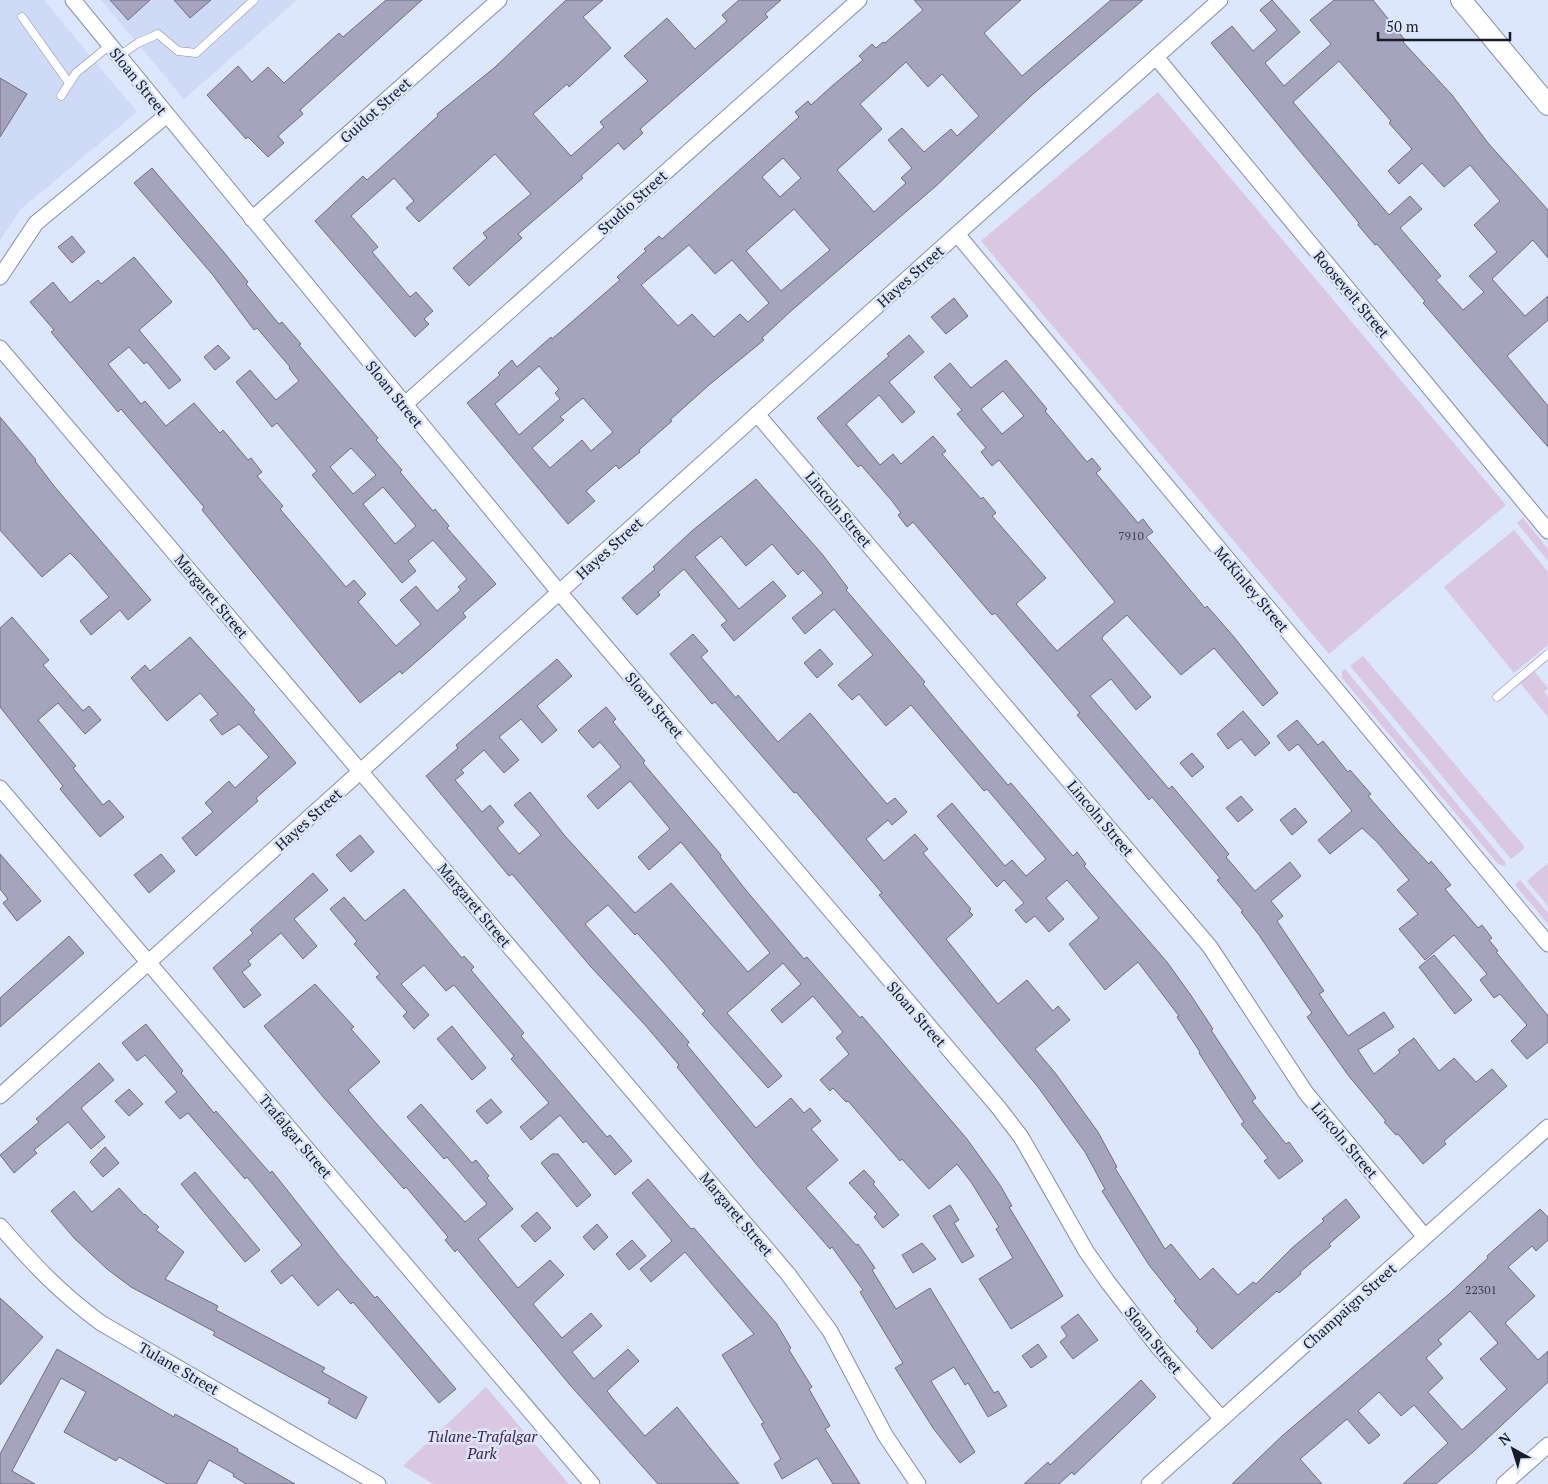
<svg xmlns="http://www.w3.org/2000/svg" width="1548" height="1484" viewBox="0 0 1548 1484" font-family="'PT Serif',serif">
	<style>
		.built { fill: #cedaf6 }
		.green { fill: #dac8e2 }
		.building { fill: #a6a3bf; stroke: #6f6c86; fill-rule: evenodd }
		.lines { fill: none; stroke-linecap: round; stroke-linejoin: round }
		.lane-casing { stroke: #838ea8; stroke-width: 9 }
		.street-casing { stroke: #838ea8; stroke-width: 17 }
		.secondary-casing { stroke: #838ea8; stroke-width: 22 }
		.lane { stroke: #fff; stroke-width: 8 }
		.street { stroke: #fff; stroke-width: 15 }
		.secondary { stroke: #fff; stroke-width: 20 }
		.labels { text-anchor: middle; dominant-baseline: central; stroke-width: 5; stroke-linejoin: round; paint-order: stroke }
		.number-label { font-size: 12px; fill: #3c3e4c }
		.street-label { font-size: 15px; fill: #181c26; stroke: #dce6fd }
		.park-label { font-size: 15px; font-style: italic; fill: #432051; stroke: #dce6fd }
	</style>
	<rect width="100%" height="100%" fill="#dce6fd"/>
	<g class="built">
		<polygon points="0,0 44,0 137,112 21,209 0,240"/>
		<polygon points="101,0 297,0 184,99"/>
	</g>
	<g class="green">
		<polygon points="1158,92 1506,505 1329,654 981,241"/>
		<polygon points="1523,518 1548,549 1548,561 1517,523"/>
		<polygon points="1514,530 1548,572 1548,645 1514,673 1444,587"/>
		<polygon points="1363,656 1524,846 1524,849 1511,859 1350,666"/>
		<polygon points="1345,669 1506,863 1504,866 1498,864 1342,678 1342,672"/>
		<polygon points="1534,671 1548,688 1544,692 1548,697 1548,717 1520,683"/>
		<polygon points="1548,863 1548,906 1527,881"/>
		<polygon points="1520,880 1548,913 1548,924 1515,885"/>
		<polygon points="486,1387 569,1484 433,1484 403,1466"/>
	</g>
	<g class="building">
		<polygon points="110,0 150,0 128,20"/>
		<polygon points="174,0 211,0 190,18"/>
		<polygon points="386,0 422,0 300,110 303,114 278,136 284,143 268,157 248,137 246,139 207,95 238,66 252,82 268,67 284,83 339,33 343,37"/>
		<polygon points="566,0 603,0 583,17 611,48 569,87 567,84 533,114 571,156 604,127 600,122 648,81 624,56 667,18 695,49 727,21 722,15 739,0 781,0 765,14 768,17 640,129 643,133 624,150 618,143 581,176 583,178 518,234 522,238 469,286 453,268 487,238 483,233 531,194 495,154 419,222 406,208 414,201 394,178 351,216 378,247 372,252 410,297 416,292 433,311 424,319 429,324 415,337 315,221 363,176 367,180 438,116 437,114 494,68"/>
		<path d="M914,0H1021L984,33L1022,76L1111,0H1143L1032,95L936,186L791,311L762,338L764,340L709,385L670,420L672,421L639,450L640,452L619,469L616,465L586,491L595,501L568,524L467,403L500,375L498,373L512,360L517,367L551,337L552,339L620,280L617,277L646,251L644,249L659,236L662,239L672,230L799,117L795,112L808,101L811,105L832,86L863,60L859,56L872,44L876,48L883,42L885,43L923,10ZM906,62L928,87L942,74L979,116L957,136L951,129L924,152L902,128L888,140L912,168L901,178L906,183L874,212L837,170L882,129L860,104ZM783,158L801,178L780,197L762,177ZM794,209L830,250L781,291L746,251ZM689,245L715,274L732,260L769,303L748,322L740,314L714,337L692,314L678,326L641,285ZM539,366L559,389L555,393L560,399L519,435L495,404ZM583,398L613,432L591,451L582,440L550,468L532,448L564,420L560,417Z"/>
		<path d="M1272,0L1300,32L1265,63L1284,86L1331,44L1310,20L1334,0H1373L1405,40L1403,42L1452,95L1488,143L1548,210V258L1533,240L1492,279L1525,316L1548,296V320L1507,356L1548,406V447L1423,303L1425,301L1377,244L1375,245L1358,225L1359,223L1211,43L1232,26L1253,51L1277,30L1260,10ZM1339,61L1391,121L1389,123L1412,149L1388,171L1399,184L1422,163L1444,187L1470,165L1500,201L1474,225L1497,252L1469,276L1484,292L1463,310L1436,280L1441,276L1400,228L1422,209L1410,196L1389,215L1293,102Z"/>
		<polygon points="0,78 27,94 0,137"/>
		<path d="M152,168L222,250L248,282L246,284L279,324L282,322L301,344L299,345L378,438L376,440L402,470L400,472L433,511L435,509L449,526L447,528L496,584L463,613L466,617L425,654L402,674L400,671L360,703L202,510L204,507L121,409L118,412L51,332L54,330L30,302L53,282L70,303L98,280L101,284L134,257L172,302L139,330L181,380L169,389L147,362L144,364L129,347L108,364L141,404L145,401L166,426L194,403L220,433L223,430L248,460L251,458L262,472L257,476L283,506L280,509L346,587L354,580L366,594L358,602L396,646L421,624L400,600L416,586L437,611L461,590L458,587L467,579L433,540L408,561L416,571L402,583L312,475L317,471L277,423L272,427L236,382L250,370L276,400L299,381L289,368L290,367L257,328L254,330L212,274L134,183ZM351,448L376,475L353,494L330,467ZM383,487L416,526L395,544L363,504Z"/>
		<polygon points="72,236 85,252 72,263 58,247"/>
		<polygon points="954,298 968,316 946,334 931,317"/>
		<path d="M909,335L924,352L889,382L915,412L902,423L879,395L846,424L880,465L893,454L901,464L933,436L946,451L942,454L981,499L983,497L996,513L992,516L1046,578L1016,604L1057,651L1115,602L999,460L992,466L981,452L986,448L957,414L962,410L934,377L950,363L971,388L1006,360L1047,409L1045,411L1087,462L1092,458L1101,469L1096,473L1138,523L1143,519L1153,532L1146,537L1205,608L1207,606L1234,637L1278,693L1263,706L1214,648L1181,675L1127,615L1103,636L1102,639L1151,697L1136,710L1111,679L1090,696L1169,789L1172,786L1229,854L1226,857L1255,891L1290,862L1301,876L1271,901L1283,916L1277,921L1324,991L1319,994L1348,1036L1384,1012L1394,1027L1358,1050L1374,1074L1400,1053L1398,1050L1414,1038L1439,1071L1454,1058L1476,1082L1492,1069L1507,1086L1444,1141L1446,1144L1423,1164L1398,1134L1396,1135L1384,1122L1386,1121L1348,1075L1307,1017L1312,1013L1259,935L1241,912L1243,911L1217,880L1220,878L1152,797L1149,800L1095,736L1077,715L1080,713L995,613L992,615L913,522L907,527L898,515L901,513L892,501L861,465L858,467L817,418L889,356L887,354ZM1003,391L1024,416L1002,434L981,409Z"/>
		<polygon points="218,345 230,358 215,370 204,357"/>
		<polygon points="0,417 36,460 35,461 54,486 151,600 128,620 120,610 91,635 80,621 109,597 79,562 70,553 42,577 0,530"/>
		<polygon points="756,479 822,554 848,588 846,590 925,682 923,684 956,724 1008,785 1011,783 1073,856 1077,852 1086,864 1084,866 1167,962 1190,994 1213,1029 1211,1030 1256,1098 1252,1101 1286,1144 1289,1142 1303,1161 1279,1179 1264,1161 1268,1158 1241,1124 1244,1122 1199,1053 1200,1052 1177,1017 1179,1016 1138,962 1105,990 1069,944 1099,918 1067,880 1046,898 1064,919 1049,932 1035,916 1026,923 1015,910 1024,903 1004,880 997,887 937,816 952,803 1005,866 1012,860 1026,876 1046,859 987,789 984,791 911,705 886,726 859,694 852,700 838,685 873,655 834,609 805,634 792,618 823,593 803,570 798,575 772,544 746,566 721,536 695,557 739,609 773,581 786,596 734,641 721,625 727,621 684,569 658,592 660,595 637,615 622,598 655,569 653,567 693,530"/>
		<polygon points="12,617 49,660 43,665 83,711 89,706 101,720 85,734 58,703 38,720 76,766 73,768 103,805 109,800 124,817 100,837 60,789 63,786 0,707 0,628"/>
		<polygon points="693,634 708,651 701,657 736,698 738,695 778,742 810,713 887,804 895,798 907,812 892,825 888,820 866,839 884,861 915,834 928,849 923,853 971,909 969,911 973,915 946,939 998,1004 1027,980 1053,1011 1058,1006 1070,1020 1035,1049 1056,1074 1098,1132 1117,1167 1115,1168 1165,1249 1171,1244 1200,1280 1213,1268 1238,1295 1253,1282 1256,1284 1292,1248 1324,1221 1322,1219 1346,1199 1360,1217 1329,1244 1331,1246 1300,1272 1301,1274 1279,1293 1277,1291 1212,1349 1196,1331 1198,1329 1174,1301 1176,1299 1149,1265 1102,1191 1105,1189 1085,1152 1038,1087 879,895 882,893 796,792 794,793 715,702 712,704 670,654"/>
		<polygon points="190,637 241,694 255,710 253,712 296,763 256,798 258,801 196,856 182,838 213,812 205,803 229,781 235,788 269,757 239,724 222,735 210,720 218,714 200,693 167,721 131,678 145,665 150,671"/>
		<polygon points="820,649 833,664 817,678 804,663"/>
		<polygon points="557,659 572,676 537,706 557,730 542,743 521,719 499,737 519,760 504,773 484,750 461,770 464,773 455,780 482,812 490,805 504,822 497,828 519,854 541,835 514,805 530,792 565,836 635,913 671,883 748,972 770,953 681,842 649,870 638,857 670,829 630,781 598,809 587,796 621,767 600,742 593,748 578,731 606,707 616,719 613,722 645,761 643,763 721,855 720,857 745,889 804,959 807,957 860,1018 862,1016 967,1139 1000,1185 1012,1206 1009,1207 1063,1296 1011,1329 979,1279 1013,1258 996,1229 999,1227 971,1182 957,1164 929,1189 902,1159 900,1161 848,1101 846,1102 833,1088 830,1091 820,1080 849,1054 836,1038 843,1032 813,996 782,1023 771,1010 801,984 783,963 727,1013 782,1076 768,1088 702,1014 705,1011 664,963 637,933 635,935 608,905 585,924 689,1042 687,1045 756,1128 791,1098 804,1113 810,1108 821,1121 811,1129 838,1160 806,1188 856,1245 858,1244 875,1268 872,1270 896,1309 930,1288 994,1393 998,1391 1007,1406 988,1417 968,1383 965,1385 954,1367 931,1381 975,1452 960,1463 933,1428 895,1368 903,1363 860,1292 863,1290 832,1247 830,1249 757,1165 677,1067 679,1065 646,1026 591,967 512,874 509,876 426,776 458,748 456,745"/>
		<polygon points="1243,711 1270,743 1255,756 1241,739 1228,749 1217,734"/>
		<polygon points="1297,720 1318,745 1323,741 1348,772 1350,770 1371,794 1368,796 1401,834 1429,864 1431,861 1451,885 1445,889 1478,928 1482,925 1492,938 1489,940 1498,951 1496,952 1548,1016 1548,1042 1527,1059 1511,1041 1527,1025 1500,994 1494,998 1480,980 1487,974 1454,935 1425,960 1399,929 1418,914 1397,890 1409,880 1377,842 1362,828 1330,854 1318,840 1352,811 1298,744 1289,751 1277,736"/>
		<polygon points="1192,753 1204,767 1192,777 1180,763"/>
		<polygon points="1241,796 1253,810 1238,822 1226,808"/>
		<polygon points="1295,808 1307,822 1292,835 1280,820"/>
		<polygon points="360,835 374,852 351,872 336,855"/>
		<polygon points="0,854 41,901 17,921 3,903 8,899 0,889"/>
		<polygon points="161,854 175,871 149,893 134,875"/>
		<polygon points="313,873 328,890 294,919 317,946 303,959 281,933 248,961 251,965 242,972 261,995 244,1008 213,968 253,933 250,930"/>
		<polygon points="404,889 462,958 464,956 474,967 471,970 524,1033 521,1036 555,1076 607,1137 610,1135 632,1161 615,1175 586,1141 583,1143 560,1115 531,1140 520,1127 549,1103 511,1059 514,1056 454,985 446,991 424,965 401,984 429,1015 414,1029 403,1016 407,1012 376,977 380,974 354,944 357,941 330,909 344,897 365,921"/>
		<polygon points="69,936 84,953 0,1027 0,998"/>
		<polygon points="1434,955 1472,1000 1455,1014 1419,967"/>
		<polygon points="315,984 354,1027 351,1029 380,1062 348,1090 375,1122 465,1222 487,1204 447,1157 444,1159 407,1117 421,1104 472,1163 476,1160 489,1176 487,1178 513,1209 478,1239 518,1288 550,1260 564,1275 533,1304 562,1338 591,1313 602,1326 572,1352 594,1379 628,1349 639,1361 607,1391 614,1400 645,1436 677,1407 739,1484 658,1484 570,1385 457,1249 455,1252 445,1240 448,1237 406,1187 404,1189 324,1098 264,1026"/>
		<polygon points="146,1024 183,1071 181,1073 214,1113 216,1111 270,1173 272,1171 340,1257 375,1298 377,1296 456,1389 439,1403 353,1302 351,1304 338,1289 318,1306 292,1275 281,1284 271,1271 302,1245 247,1177 245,1179 188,1113 180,1119 165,1102 177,1092 145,1055 137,1061 122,1043"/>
		<polygon points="452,1026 486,1068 472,1080 437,1039"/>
		<polygon points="99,1063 114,1080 81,1108 105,1137 91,1149 68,1122 34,1150 37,1153 14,1173 0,1155 39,1122 36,1119"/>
		<polygon points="129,1089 143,1104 129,1116 115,1101"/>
		<polygon points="491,1099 502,1112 487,1124 476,1111"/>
		<polygon points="105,1147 119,1163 103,1177 90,1162"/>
		<polygon points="552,1154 558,1154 591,1195 577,1207 541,1163"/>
		<polygon points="864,1170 875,1182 873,1184 899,1215 883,1228 874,1217 877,1214 849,1183"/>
		<polygon points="195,1172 260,1250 245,1262 181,1184"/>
		<polygon points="648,1179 691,1229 694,1228 776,1323 791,1348 789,1350 812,1387 809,1389 830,1426 825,1429 860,1484 833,1484 817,1458 782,1479 774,1464 781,1459 761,1424 764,1423 722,1355 754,1334 685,1252 651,1282 640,1269 672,1241 632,1193"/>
		<polygon points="119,1188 144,1215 145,1214 159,1227 156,1230 184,1252 165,1279 218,1306 216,1310 325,1368 322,1372 367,1397 356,1419 328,1403 330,1399 213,1335 215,1332 131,1287 107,1269 74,1238 51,1211 74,1191 92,1212"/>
		<polygon points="950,1205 959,1220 954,1223 974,1256 962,1263 933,1216"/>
		<path d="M1540,1209L1548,1217V1240L1536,1251L1532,1246L1508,1267L1535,1296L1505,1323L1538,1360L1548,1351V1382L1473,1452L1436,1484H1403L1448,1443L1414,1405L1401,1416L1379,1392L1358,1411L1380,1435L1369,1444L1347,1419L1300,1459L1322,1484H1232L1282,1436L1449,1294L1488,1258L1487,1256ZM1470,1311L1498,1343L1480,1359L1507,1389L1462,1430L1428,1392L1443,1378L1426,1358L1442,1344L1438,1340Z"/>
		<polygon points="537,1212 551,1228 535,1242 521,1226"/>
		<polygon points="597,1224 608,1237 594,1250 583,1237"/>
		<polygon points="632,1240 646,1256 629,1270 616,1254"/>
		<polygon points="922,1243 936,1259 913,1273 902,1255"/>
		<polygon points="0,1298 43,1337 0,1385"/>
		<polygon points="1078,1314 1098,1340 1073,1359 1060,1342 1067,1336 1061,1327"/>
		<polygon points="1038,1344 1047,1357 1031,1368 1022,1356"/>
		<polygon points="57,1349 174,1417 175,1414 238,1449 237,1451 295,1484 246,1484 233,1476 234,1474 209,1460 196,1484 167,1484 119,1457 116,1461 64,1432 86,1392 61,1378 12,1471 35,1484 0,1484 0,1454"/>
		<polygon points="1141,1380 1156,1397 1074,1475 1072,1472 1059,1484 1024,1484 1048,1462 1050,1465"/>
	</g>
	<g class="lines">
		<g class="lane-casing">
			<g id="lane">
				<polyline points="22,17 69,83"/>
				<polyline points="119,56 138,43 158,34 178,51 196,53 254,0"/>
				<polyline points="61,96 76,73 110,45"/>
				<polyline points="1497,697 1548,654"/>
			</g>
		</g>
		<g class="street-casing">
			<g id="street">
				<polyline points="73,0 559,592 998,1107 1021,1137 1086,1251 1107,1281 1158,1347 1222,1419"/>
				<polyline points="1156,57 1548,531"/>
				<polyline points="252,219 499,0"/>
				<polyline points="957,234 1548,944"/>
				<polyline points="0,277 36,223 167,115"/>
				<polyline points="0,348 788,1274 830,1331 885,1435 918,1484"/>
				<polyline points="404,405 859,0"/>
				<polyline points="757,414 1210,947 1306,1093 1425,1237"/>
				<polyline points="0,788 592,1484"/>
				<polyline points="0,1096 957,234 1220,0"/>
				<path d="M0,1226C34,1265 59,1292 101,1323L378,1484"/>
				<polyline points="1149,1484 1548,1127"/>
				<polyline points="1504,1484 1548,1445"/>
			</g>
		</g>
		<g class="secondary-casing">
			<polyline id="secondary" points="1461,0 1548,105"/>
		</g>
		<use href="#lane" class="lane"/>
		<use href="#street" class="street"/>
		<use href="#secondary" class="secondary"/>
	</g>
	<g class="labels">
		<g class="number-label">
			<text x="1131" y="535">7910</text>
			<text x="1481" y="1289">22301</text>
		</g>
		<g class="street-label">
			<text transform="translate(139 81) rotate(51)">Sloan Street</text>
			<text transform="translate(375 110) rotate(-42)">Guidot Street</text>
			<text transform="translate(632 202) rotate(-42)">Studio Street</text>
			<text transform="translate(910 276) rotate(-42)">Hayes Street</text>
			<text transform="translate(1352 294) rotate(50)">Roosevelt Street</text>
			<text transform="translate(395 394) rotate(51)">Sloan Street</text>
			<text transform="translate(839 509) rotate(50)">Lincoln Street</text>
			<text transform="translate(609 548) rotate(-42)">Hayes Street</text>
			<text transform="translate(1252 589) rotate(50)">McKinley Street</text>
			<text transform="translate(212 596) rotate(50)">Margaret Street</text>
			<text transform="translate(655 705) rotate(50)">Sloan Street</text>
			<text transform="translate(1101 818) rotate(50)">Lincoln Street</text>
			<text transform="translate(308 819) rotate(-42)">Hayes Street</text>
			<text transform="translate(475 905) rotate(50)">Margaret Street</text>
			<text transform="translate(917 1014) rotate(49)">Sloan Street</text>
			<text transform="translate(296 1136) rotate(50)">Trafalgar Street</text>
			<text transform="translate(1345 1140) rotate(50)">Lincoln Street</text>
			<text transform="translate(737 1214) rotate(50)">Margaret Street</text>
			<text transform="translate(1349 1306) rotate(-42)">Champaign Street</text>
			<text transform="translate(1154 1340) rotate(51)">Sloan Street</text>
			<text transform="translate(179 1368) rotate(30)">Tulane Street</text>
		</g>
		<g class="park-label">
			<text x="482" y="1436">Tulane-Trafalgar<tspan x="482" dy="17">Park</tspan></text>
		</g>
	</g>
	<g transform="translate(1513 1449) rotate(321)" stroke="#dce6fd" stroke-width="4" paint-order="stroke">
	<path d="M0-4L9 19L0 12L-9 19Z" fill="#181c26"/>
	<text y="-8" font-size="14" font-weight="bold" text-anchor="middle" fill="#181c26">N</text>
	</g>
	<path d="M1378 32v8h132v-8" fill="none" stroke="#181c26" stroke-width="2.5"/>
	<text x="1386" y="32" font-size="15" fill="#181c26" stroke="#dce6fd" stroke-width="4" paint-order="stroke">50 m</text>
</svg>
